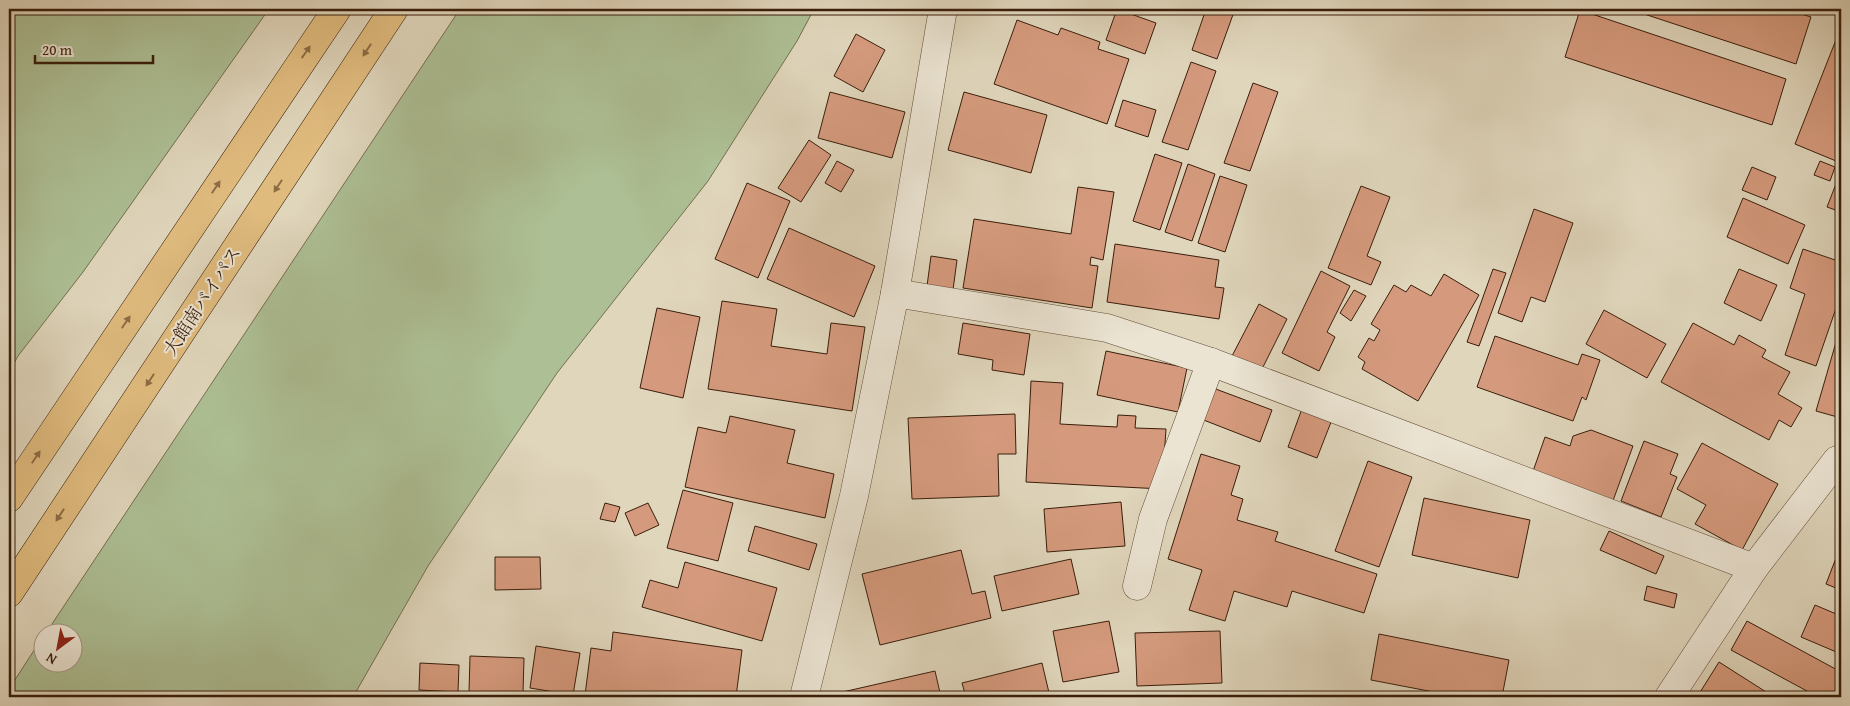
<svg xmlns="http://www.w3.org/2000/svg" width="1850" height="706" viewBox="0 0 1850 706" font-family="'Gentium Book Plus','Noto Serif JP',serif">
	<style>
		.green { fill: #adbf94; stroke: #746e50 }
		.building { fill: #d59a7d; stroke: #3a1e0b }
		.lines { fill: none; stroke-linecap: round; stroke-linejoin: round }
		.minor-casing { stroke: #644c37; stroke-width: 29 }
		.highway-casing { stroke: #3a1e0b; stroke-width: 29 }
		.minor { stroke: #ebe4d3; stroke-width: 28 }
		.highway { stroke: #e0bb7e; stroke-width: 28 }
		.oneway { fill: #8d6c44 }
		.labels { text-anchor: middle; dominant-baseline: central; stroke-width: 4; stroke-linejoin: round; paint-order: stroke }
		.street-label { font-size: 18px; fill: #3a1e0b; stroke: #ebe4d3 }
	</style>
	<rect width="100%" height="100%" fill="#e0d6bc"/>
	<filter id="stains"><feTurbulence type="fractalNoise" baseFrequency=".004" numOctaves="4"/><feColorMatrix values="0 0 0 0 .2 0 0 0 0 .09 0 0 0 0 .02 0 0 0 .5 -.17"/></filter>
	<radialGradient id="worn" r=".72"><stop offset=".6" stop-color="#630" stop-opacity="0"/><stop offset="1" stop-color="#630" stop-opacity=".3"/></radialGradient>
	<g class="green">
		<polygon points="9,9 269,9 83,272 18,356 9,373"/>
		<polygon points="460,9 814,9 797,41 708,181 557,373 428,566 353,697 9,697 9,689 42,638 42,664 72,664 72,634 46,633"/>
	</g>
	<g class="building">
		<polygon points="1117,9 1156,23 1145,54 1106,40"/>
		<polygon points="1206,9 1235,9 1217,59 1192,50"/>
		<polygon points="1629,9 1786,9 1811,17 1796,64"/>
		<polygon points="1580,10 1786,79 1772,125 1565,57"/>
		<polygon points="1017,20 1058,35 1061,28 1100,42 1098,49 1129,59 1107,124 994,84"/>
		<polygon points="1841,27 1841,148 1836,161 1795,144"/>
		<polygon points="856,34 885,50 863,92 834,76"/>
		<polygon points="1191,62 1216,71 1188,150 1162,142"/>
		<polygon points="1253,83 1278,92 1250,171 1224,163"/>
		<polygon points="830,92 905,112 892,158 818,138"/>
		<polygon points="964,92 1047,115 1031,173 948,150"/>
		<polygon points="1123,100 1156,110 1148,137 1115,126"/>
		<polygon points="809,140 831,155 801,202 778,188"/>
		<polygon points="1155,154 1182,163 1160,230 1133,221"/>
		<polygon points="837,161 854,170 841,192 825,183"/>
		<polygon points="1820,161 1835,167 1830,181 1814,175"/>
		<polygon points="1188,164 1215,174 1192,241 1165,232"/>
		<polygon points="1752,167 1776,177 1767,200 1742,190"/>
		<polygon points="1841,171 1841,212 1827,207"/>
		<polygon points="1220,176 1247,185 1225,252 1198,243"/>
		<polygon points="747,183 790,201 758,278 715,259"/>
		<polygon points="1361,186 1390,197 1367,256 1381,262 1371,285 1328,268"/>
		<polygon points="1078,187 1114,192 1103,260 1091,257 1090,265 1098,266 1092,308 963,288 974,219 1071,234"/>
		<polygon points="1743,198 1805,225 1788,264 1727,237"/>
		<polygon points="1534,209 1573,223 1545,302 1531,297 1522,322 1498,313"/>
		<polygon points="789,228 875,266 854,317 767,279"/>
		<polygon points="1115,244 1219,260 1215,287 1224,288 1219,319 1107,302"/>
		<polygon points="1803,249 1841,262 1841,294 1816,366 1785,355 1805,294 1790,288"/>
		<polygon points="931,256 957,260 953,290 927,286"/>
		<polygon points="1493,269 1506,273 1479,346 1467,342"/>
		<polygon points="1739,269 1777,285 1761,321 1724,303"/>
		<polygon points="1321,271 1350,286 1327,332 1335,337 1319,371 1282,353"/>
		<polygon points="1444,274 1479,295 1418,401 1362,369 1365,362 1358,357 1369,338 1374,341 1380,330 1371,324 1394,285 1406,292 1411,285 1431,296"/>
		<polygon points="1354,290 1366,296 1351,321 1340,313"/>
		<polygon points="722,301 777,309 771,346 827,354 831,323 865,327 852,411 708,389"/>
		<polygon points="1259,304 1287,319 1261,371 1232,356"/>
		<polygon points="657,308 700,317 683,398 640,388"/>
		<polygon points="1604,310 1666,344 1647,378 1586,344"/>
		<polygon points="963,323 1030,334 1024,375 992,370 993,360 958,354"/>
		<polygon points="1693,323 1734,345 1739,335 1766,350 1762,357 1790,372 1778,394 1802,408 1791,427 1779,420 1769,440 1661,382"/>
		<polygon points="1841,325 1841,418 1816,411"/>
		<polygon points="1495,336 1578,365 1582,354 1600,360 1586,400 1582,397 1573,421 1477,387"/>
		<polygon points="1106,351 1187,368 1178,412 1097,395"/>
		<polygon points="1031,381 1063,383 1060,424 1117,427 1118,415 1136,416 1135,428 1166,429 1162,489 1026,482"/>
		<polygon points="1213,388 1272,410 1260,442 1201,419"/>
		<polygon points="1303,406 1333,417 1317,458 1288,447"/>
		<polygon points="1015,414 1016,454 998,454 999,496 912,499 908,418"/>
		<polygon points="730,416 795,430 787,463 834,474 825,518 685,487 698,427 726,433"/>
		<polygon points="1591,430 1633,446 1611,506 1531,477 1545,437 1570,446 1573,436"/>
		<polygon points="1644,441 1678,454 1670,474 1677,477 1661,517 1621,501"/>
		<polygon points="1702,443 1778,484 1742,550 1695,524 1706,505 1677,489"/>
		<polygon points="1201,454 1240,466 1231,495 1243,499 1237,520 1278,532 1275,541 1377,574 1364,613 1292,591 1287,607 1234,591 1225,621 1189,610 1202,570 1168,559"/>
		<polygon points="1368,461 1412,477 1379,567 1335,551"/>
		<polygon points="683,490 733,503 718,561 667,548"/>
		<polygon points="1424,498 1530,520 1518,578 1412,555"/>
		<polygon points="1121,502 1125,546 1047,552 1044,509"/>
		<polygon points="605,503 620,507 615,522 600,519"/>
		<polygon points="648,503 659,525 635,536 625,513"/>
		<polygon points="755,526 817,544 809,570 748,551"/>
		<polygon points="1609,531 1664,556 1656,574 1600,550"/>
		<polygon points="1841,545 1841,590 1826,584"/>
		<polygon points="961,550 972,594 985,591 991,618 880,645 862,574"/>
		<polygon points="495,557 540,557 541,589 495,590"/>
		<polygon points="1071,559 1079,594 1002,611 994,576"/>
		<polygon points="685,562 777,588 762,641 642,607 650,580 678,588"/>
		<polygon points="1647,586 1677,594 1674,608 1644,600"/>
		<polygon points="1815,605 1841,616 1841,654 1801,637"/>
		<polygon points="1109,621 1119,672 1063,682 1053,631"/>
		<polygon points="1747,621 1841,672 1841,697 1818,697 1731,650"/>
		<polygon points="1220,631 1222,683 1137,686 1135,633"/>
		<polygon points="613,632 742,650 736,697 602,697 585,695 591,648 611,651"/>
		<polygon points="1379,634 1509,660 1502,697 1460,697 1371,680"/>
		<polygon points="536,646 580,653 573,695 530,688"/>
		<polygon points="470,656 524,658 523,693 469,692"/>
		<polygon points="1719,662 1774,697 1697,697"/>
		<polygon points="420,663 459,665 458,692 419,690"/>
		<polygon points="1042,663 1050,697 966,697 962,683"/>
		<polygon points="935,671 941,697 825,696"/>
	</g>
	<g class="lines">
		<g class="minor-casing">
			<g id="minor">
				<polyline points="895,293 1107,328 1211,362 1754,568"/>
				<polyline points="1137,586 1153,519 1211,362"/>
				<polyline points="804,697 854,496 895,293 943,9"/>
				<polyline points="1669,697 1754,568 1837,460 1841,459"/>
			</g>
		</g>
		<g class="highway-casing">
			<g id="highway">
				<polyline points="9,498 337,9"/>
				<polyline points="9,593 394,9"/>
			</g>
		</g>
		<use href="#minor" class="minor"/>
		<use href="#highway" class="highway"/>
	</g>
	<defs><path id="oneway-solid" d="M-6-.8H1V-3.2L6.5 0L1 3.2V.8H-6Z" transform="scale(1.25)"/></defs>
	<g class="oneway">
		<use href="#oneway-solid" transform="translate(367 50) rotate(123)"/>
		<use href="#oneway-solid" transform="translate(306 52) rotate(-55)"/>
		<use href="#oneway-solid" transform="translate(278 186) rotate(123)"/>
		<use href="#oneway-solid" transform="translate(216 187) rotate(-56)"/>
		<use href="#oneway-solid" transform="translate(126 322) rotate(-56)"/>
		<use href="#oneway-solid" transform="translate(150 380) rotate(123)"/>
		<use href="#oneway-solid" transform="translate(36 457) rotate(-56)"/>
		<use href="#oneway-solid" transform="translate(60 515) rotate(123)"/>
	</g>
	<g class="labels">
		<g class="street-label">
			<text transform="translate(202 301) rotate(-57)">大館南バイパス</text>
		</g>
	</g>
	<rect width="1850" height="706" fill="none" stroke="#e0d6bc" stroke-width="30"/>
	<rect x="10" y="10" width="1830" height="686" fill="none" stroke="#3a1e0b" stroke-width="2.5"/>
	<rect x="15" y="15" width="1820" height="676" fill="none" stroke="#3a1e0b"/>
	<g transform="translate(58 648) rotate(212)"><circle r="24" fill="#ebe4d3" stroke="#a49583"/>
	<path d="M0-4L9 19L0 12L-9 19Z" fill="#8f2418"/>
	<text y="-8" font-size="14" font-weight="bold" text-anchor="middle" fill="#3a1e0b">N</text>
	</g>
	<path d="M35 55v8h118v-8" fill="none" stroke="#3a1e0b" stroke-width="2.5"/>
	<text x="42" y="55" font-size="15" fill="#3a1e0b" stroke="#ebe4d3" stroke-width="4" paint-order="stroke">20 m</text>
	<rect width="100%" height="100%" filter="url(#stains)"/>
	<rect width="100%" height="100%" fill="url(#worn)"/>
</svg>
